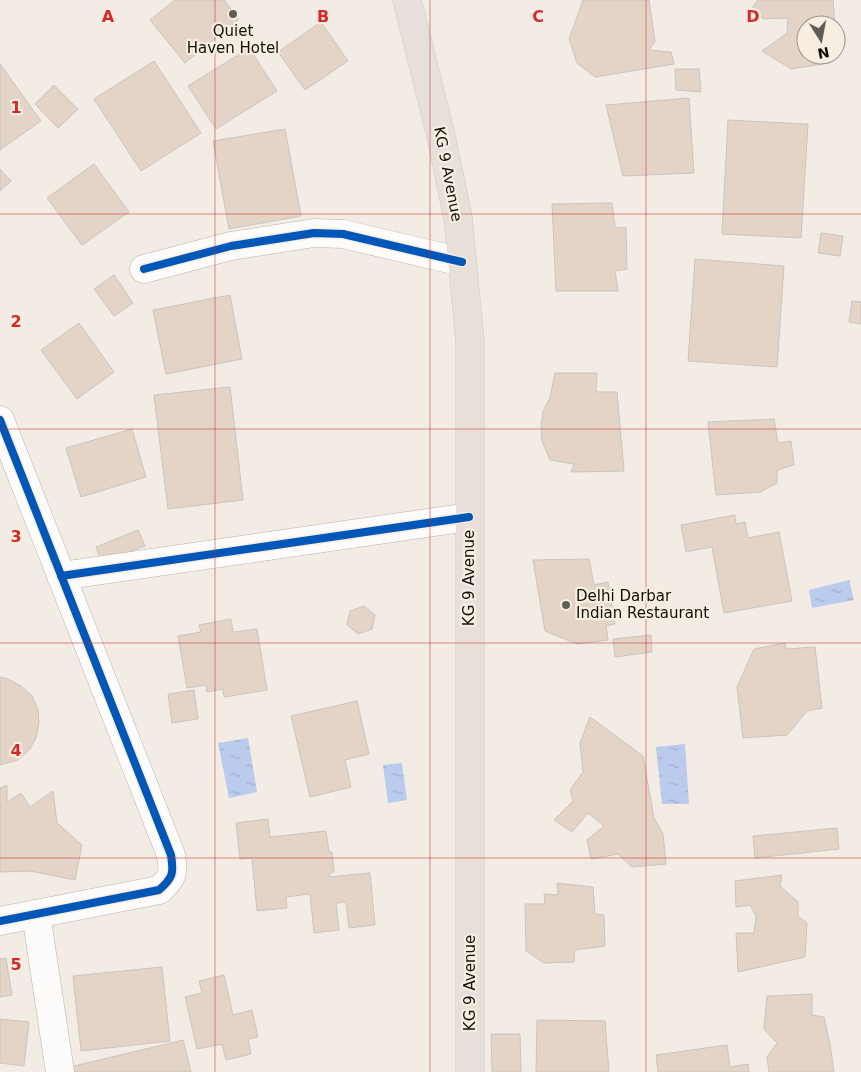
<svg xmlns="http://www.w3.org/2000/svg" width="861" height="1072" viewBox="0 0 861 1072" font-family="'DejaVu Sans',sans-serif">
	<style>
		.water { fill: url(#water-ripples) }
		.building { fill: #e3d4c7; stroke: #cac4bf }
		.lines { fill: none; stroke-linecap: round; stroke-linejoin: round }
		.minor-casing { stroke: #b7b2ad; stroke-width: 29 }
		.major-casing { stroke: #cbc8c5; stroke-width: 29 }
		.minor { stroke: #fdfcfb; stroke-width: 28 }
		.major { stroke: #e9dfda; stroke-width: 28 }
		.cycleway-casing { stroke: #f7ede0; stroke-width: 11 }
		.cycleway { stroke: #0057b8; stroke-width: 8 }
		.grid { fill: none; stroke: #d62828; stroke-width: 1; stroke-opacity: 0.55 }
		.poi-dot { fill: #605c57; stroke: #f7ede0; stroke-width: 2 }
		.labels { text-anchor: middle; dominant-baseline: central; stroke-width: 4.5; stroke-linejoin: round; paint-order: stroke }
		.poi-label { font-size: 15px; fill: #120f0b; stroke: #f7ede0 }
		.street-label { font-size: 15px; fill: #120f0b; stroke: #f7ede0 }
		.grid-label { font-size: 16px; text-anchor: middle; font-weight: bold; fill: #d62828; stroke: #f7ede0; stroke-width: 4.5; stroke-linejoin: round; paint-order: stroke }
	</style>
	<defs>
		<pattern id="water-ripples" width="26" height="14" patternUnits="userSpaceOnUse" patternTransform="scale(1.25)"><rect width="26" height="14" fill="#bbcbee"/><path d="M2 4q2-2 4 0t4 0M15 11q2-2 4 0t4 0" fill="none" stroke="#a0adcb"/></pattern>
	</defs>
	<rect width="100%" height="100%" fill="#f2ece5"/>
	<g class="water">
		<polygon points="849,580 854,600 812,608 809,590"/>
		<polygon points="248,738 257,792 229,798 218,743"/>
		<polygon points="685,744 689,804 662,804 656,747"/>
		<polygon points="402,763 407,800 388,803 383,765"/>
	</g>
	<g class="building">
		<polygon points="175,0 224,0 239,19 185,63 150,20"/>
		<polygon points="583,0 649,0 655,41 649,50 671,52 674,64 595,77 577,63 569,39"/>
		<polygon points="758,0 833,0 835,25 806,25 806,55 835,55 829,63 791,69 762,51 787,33 788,18 763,19 752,8"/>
		<polygon points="321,22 348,61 305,90 278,52"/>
		<polygon points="836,27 846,40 836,54"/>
		<polygon points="249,48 277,91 216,129 188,86"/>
		<polygon points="154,61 201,133 141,171 94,99"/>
		<polygon points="0,64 41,121 0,150"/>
		<polygon points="675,69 699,69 701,92 676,90"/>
		<polygon points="54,85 78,109 58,128 35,104"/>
		<polygon points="689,98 694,173 623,176 606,105"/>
		<polygon points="728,120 808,124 801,238 722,234"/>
		<polygon points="285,129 301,216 229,229 213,141"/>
		<polygon points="94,164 129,212 82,245 47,198"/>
		<polygon points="0,169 11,181 0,191"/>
		<polygon points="612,203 615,227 626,228 627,269 615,271 618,291 556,291 552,204"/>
		<polygon points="821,233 843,236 840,256 818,253"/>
		<polygon points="695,259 784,266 777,367 688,361"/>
		<polygon points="114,275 133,303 114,316 94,289"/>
		<polygon points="230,295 242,359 166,374 153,310"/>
		<polygon points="852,301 861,302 861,324 849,322"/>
		<polygon points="79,323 114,372 77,399 41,350"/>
		<polygon points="555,373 597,373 596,392 617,392 624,471 571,472 574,464 550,460 542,441 541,427 543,411 550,398"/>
		<polygon points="230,387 243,500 168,509 154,395"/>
		<polygon points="774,419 778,443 791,441 794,465 777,470 777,483 760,492 716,495 708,422"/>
		<polygon points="132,429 146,477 81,497 66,448"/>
		<polygon points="735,515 736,524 745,522 748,538 779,532 792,601 724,613 712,547 686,552 681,525"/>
		<polygon points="138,530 145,546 102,563 96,547"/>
		<polygon points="589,559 594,585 608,582 615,624 606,626 608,640 577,644 545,631 533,560"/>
		<polygon points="364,606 375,615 372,629 358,634 347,625 350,611"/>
		<polygon points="231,619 233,632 257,629 267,690 224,697 223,689 207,692 206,685 187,688 178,636 201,632 199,625"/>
		<polygon points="651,635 652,652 615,657 613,639"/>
		<polygon points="785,643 786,649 815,647 822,708 807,711 787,735 743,738 737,687 754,649"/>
		<polygon points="0,677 8,679 21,686 32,696 38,709 39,723 36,738 29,750 18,760 0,765"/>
		<polygon points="194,690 198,719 172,723 168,694"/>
		<polygon points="357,701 369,754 345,760 351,787 310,797 291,716"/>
		<polygon points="590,717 643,756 654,818 663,834 666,864 632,867 618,854 591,859 587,840 604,826 588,813 572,832 554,820 573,801 570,790 583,772 580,743"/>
		<polygon points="7,785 7,802 21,793 30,807 53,791 57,823 82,845 75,880 30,871 0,872 0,788"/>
		<polygon points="268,819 270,837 326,831 329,852 332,852 334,872 329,873 330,877 370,873 375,925 349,928 346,902 336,903 339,930 314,933 310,894 286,897 287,908 257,911 252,858 240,859 236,823"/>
		<polygon points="837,828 839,849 755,858 753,836"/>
		<polygon points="782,875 780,886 798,902 798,916 807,923 805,957 738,972 736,933 754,933 756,916 750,905 736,907 735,881"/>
		<polygon points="557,883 593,887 595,914 604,915 605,946 575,950 574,962 544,963 526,951 525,904 545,904 544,894 558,895"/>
		<polygon points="6,958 12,995 0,997 0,959"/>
		<polygon points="162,967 170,1041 81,1051 73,976"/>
		<polygon points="224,975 233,1015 252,1010 258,1037 248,1039 251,1054 226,1060 222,1044 197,1049 185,997 202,993 199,981"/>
		<polygon points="812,994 812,1015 824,1017 830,1044 834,1072 769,1072 767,1057 777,1043 764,1029 767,996"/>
		<polygon points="0,1019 29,1022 24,1066 0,1063"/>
		<polygon points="537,1020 605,1021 609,1072 536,1072"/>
		<polygon points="491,1034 520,1034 521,1072 492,1072"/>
		<polygon points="183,1040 191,1072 49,1072"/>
		<polygon points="727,1045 730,1067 748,1064 749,1072 658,1072 656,1055"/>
	</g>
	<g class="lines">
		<g class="minor-casing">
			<g id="minor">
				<polyline points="144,269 231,246 314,233 343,234 462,262"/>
				<path d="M0,420L171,855C174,873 173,878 159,890L0,921"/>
				<polyline points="61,576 469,517"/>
				<polyline points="36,914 60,1072"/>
			</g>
		</g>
		<g class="major-casing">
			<polyline id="major" points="407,0 441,136 458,218 470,341 470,1072"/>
		</g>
		<use href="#minor" class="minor"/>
		<use href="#major" class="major"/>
		<g class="cycleway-casing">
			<g id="cycleway">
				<polyline points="144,269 231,246 314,233 343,234 462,262"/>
				<path d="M0,420L171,855C174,873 173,878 159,890L0,921"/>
				<polyline points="61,576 469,517"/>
			</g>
		</g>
		<use href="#cycleway" class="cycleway"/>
	</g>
	<path class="grid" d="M215,0V1072M430,0V1072M646,0V1072M0,214H861M0,429H861M0,643H861M0,858H861"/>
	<g class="poi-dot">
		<circle cx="233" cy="14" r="5"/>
		<circle cx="566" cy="605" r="5"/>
	</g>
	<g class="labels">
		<g class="poi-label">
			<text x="233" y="31">Quiet<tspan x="233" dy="17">Haven Hotel</tspan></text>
			<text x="576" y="596" text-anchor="start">Delhi Darbar<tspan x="576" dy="17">Indian Restaurant</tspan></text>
		</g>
		<g class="street-label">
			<text transform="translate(448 174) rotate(79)">KG 9 Avenue</text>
			<text transform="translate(469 578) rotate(-90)">KG 9 Avenue</text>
			<text transform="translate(470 983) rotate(-90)">KG 9 Avenue</text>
		</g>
	</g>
	<g class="grid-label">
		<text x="108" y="22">A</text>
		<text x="323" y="22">B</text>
		<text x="538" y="22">C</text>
		<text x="753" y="22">D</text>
		<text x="16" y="113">1</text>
		<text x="16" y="327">2</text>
		<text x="16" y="542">3</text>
		<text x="16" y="756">4</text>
		<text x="16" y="970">5</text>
	</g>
	<g transform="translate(821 40) rotate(169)"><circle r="24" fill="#f7ede0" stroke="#9b948b"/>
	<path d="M0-4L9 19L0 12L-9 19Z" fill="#605c57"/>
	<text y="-8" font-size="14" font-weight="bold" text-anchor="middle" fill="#120f0b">N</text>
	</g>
</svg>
